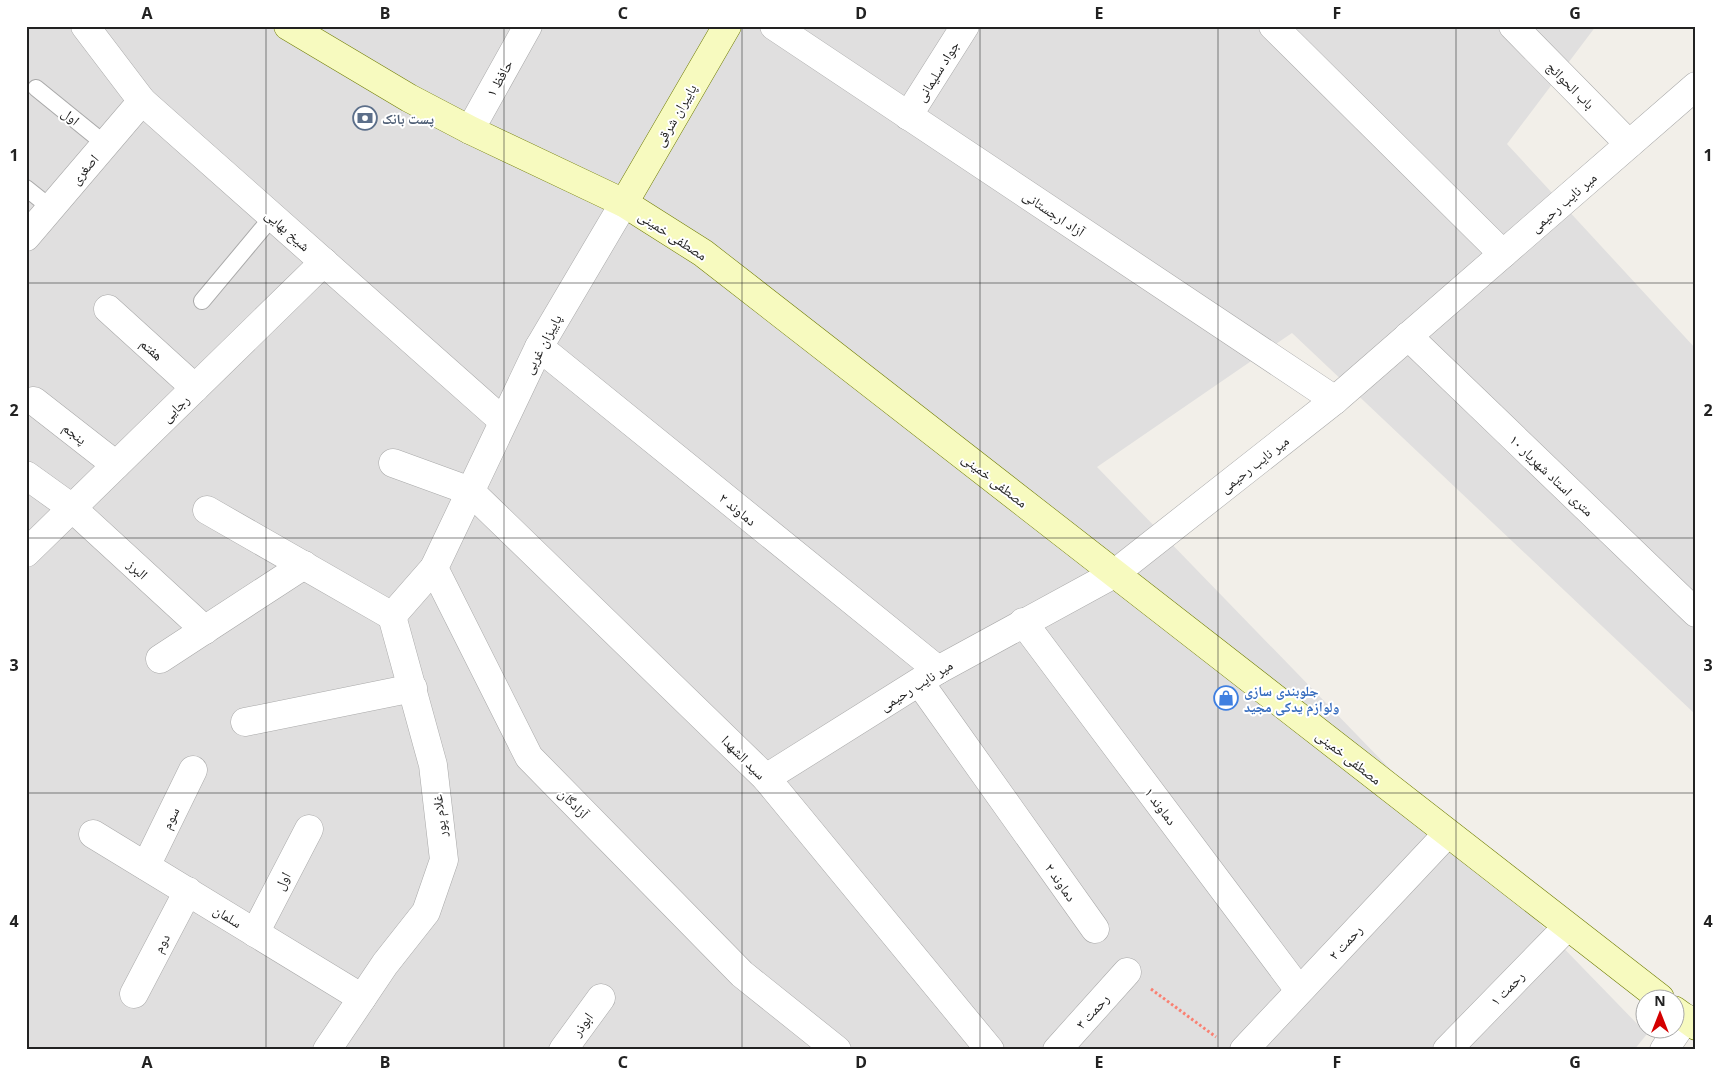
<svg xmlns="http://www.w3.org/2000/svg" width="1722" height="1076" viewBox="0 0 1722 1076" font-family="'Noto Sans','Noto Naskh Arabic',sans-serif">
	<style>
		.residential { fill: #e0dfdf }
		.lines { fill: none; stroke-linecap: round; stroke-linejoin: round }
		.lane-casing { stroke: #a9a9a9; stroke-width: 18 }
		.street-casing { stroke: #a9a9a9; stroke-width: 29 }
		.secondary-casing { stroke: #707d05; stroke-width: 29 }
		.path { stroke: #fa8072; stroke-width: 3; stroke-dasharray: 2.5 2.5; stroke-linecap: butt }
		.lane { stroke: #fff; stroke-width: 16 }
		.street { stroke: #fff; stroke-width: 28 }
		.secondary { stroke: #f7fabf; stroke-width: 28 }
		.grid { fill: none; stroke: #222; stroke-width: 1; stroke-opacity: 0.55 }
		.labels { text-anchor: middle; dominant-baseline: central; stroke-width: 4; stroke-linejoin: round; paint-order: stroke }
		.street-label { font-size: 14px; fill: #222; stroke: #fff }
		.service-label { font-size: 14px; font-weight: bold; fill: #4e5e75; stroke: #fff; text-anchor: start }
		.shop-label { font-size: 14px; font-weight: bold; fill: #366cbe; stroke: #fff; text-anchor: start }
		.neatline { fill: none; stroke: #222; stroke-width: 2 }
		.grid-label { font-size: 16px; text-anchor: middle; font-weight: bold; fill: #222 }
	</style>
	<rect width="100%" height="100%" fill="#f2efe9"/>
	<polygon class="residential" points="26,26 1596,26 1507,144 1696,349 1696,715 1292,333 1097,467 1647,1034 1634,1050 26,1050"/>
	<g class="lines">
		<g class="lane-casing">
			<g id="lane">
				<polyline points="36,88 105,144"/>
				<polyline points="26,188 51,208"/>
				<polyline points="202,301 273,216"/>
			</g>
		</g>
		<g class="street-casing">
			<g id="street">
				<polyline points="85,26 142,101 503,421"/>
				<polyline points="774,26 1335,400"/>
				<polyline points="1273,26 1503,254"/>
				<polyline points="1513,26 1629,144"/>
				<polyline points="908,116 965,26"/>
				<polyline points="470,130 528,26"/>
				<polyline points="624,203 539,347 434,568 529,757 742,974 837,1050"/>
				<polyline points="26,237 142,101"/>
				<polyline points="108,309 195,388"/>
				<polyline points="1408,336 1696,613"/>
				<polyline points="539,347 938,670"/>
				<polyline points="34,401 116,465"/>
				<polyline points="393,463 470,491 766,778 990,1050"/>
				<polyline points="26,475 72,508 205,630"/>
				<polyline points="207,510 392,616"/>
				<polyline points="26,553 324,262"/>
				<polyline points="392,616 434,568"/>
				<polyline points="1023,622 1299,990"/>
				<polyline points="160,659 304,565"/>
				<polyline points="920,683 1095,929"/>
				<polyline points="245,722 413,688"/>
				<polyline points="766,778 938,670 1114,574 1335,400 1696,86"/>
				<polyline points="93,834 362,998"/>
				<polyline points="146,866 193,770"/>
				<polyline points="255,933 309,829"/>
				<polyline points="134,994 188,891"/>
				<polyline points="327,1050 385,964 426,912 444,860 433,765 392,616"/>
				<polyline points="563,1050 601,998"/>
				<polyline points="1057,1050 1127,972"/>
				<polyline points="1244,1050 1447,834"/>
				<polyline points="1447,1050 1567,927"/>
				<polyline points="1664,1050 1686,1018"/>
			</g>
		</g>
		<g class="secondary-casing">
			<g id="secondary">
				<polyline points="288,26 409,98 470,130 624,203 703,253 1660,998"/>
				<polyline points="624,203 727,26"/>
				<polyline points="1674,1010 1696,1026"/>
			</g>
		</g>
		<polyline class="path" points="1151,989 1216,1037"/>
		<use href="#lane" class="lane"/>
		<use href="#street" class="street"/>
		<use href="#secondary" class="secondary"/>
	</g>
	<path class="grid" d="M266,26V1050M504,26V1050M742,26V1050M980,26V1050M1218,26V1050M1456,26V1050M26,283H1696M26,538H1696M26,793H1696"/>
	<defs>
		<g id="bank-ring" transform="scale(1.25)"><circle r="9.5" fill="#fff" stroke="#5c6f8a" stroke-width="1.5"/><path d="M-6-4H6V4H-6ZM0-2.3a2.3 2.3 0 1 0 0 4.6a2.3 2.3 0 1 0 0-4.6Z" fill="#5c6f8a"/></g>
		<g id="shop-ring" transform="scale(1.25)"><circle r="9.5" fill="#fff" stroke="#3f7fe0" stroke-width="1.5"/><path d="M-5-2.5h2.3a2.7 3.5 0 0 1 5.4 0H5L5.5 6h-11ZM-1.5-2.5h3a1.5 2.3 0 0 0-3 0Z" fill="#3f7fe0"/></g>
	</defs>
	<g fill-rule="evenodd">
		<use href="#bank-ring" x="365" y="118"/>
		<use href="#shop-ring" x="1226" y="698"/>
	</g>
	<g class="labels">
		<g class="street-label">
			<text transform="translate(937 71) rotate(-58)">جواد سلیمانی</text>
			<text transform="translate(499 78) rotate(-61)">حافظ ۱</text>
			<text transform="translate(1571 85) rotate(45)">باب الحوائج</text>
			<text transform="translate(675 115) rotate(-60)">پاییران شرقی</text>
			<text transform="translate(71 116) rotate(39)">اول</text>
			<text transform="translate(84 169) rotate(-50)">اصغری</text>
			<text transform="translate(1563 202) rotate(-41)">میر نایب رحیمی</text>
			<text transform="translate(1054 213) rotate(34)">آزاد ارجستانی</text>
			<text transform="translate(288 230) rotate(42)">شیخ بهایی</text>
			<text transform="translate(673 235) rotate(33)">مصطفی خمینی</text>
			<text transform="translate(542 344) rotate(-62)">پاییزان غربی</text>
			<text transform="translate(152 349) rotate(42)">هفتم</text>
			<text transform="translate(175 408) rotate(-44)">رجایی</text>
			<text transform="translate(75 433) rotate(38)">پنجم</text>
			<text transform="translate(1254 464) rotate(-38)">میر نایب رحیمی</text>
			<text transform="translate(1552 475) rotate(44)">۱۰ متری استاد شهریار</text>
			<text transform="translate(995 480) rotate(38)">مصطفی خمینی</text>
			<text transform="translate(738 509) rotate(39)">دماوند ۲</text>
			<text transform="translate(138 569) rotate(43)">البرز</text>
			<text transform="translate(916 685) rotate(-32)">میر نایب رحیمی</text>
			<text transform="translate(744 757) rotate(45)">سید الشهدا</text>
			<text transform="translate(1349 757) rotate(38)">مصطفی خمینی</text>
			<text transform="translate(574 803) rotate(45)">آزادگان</text>
			<text transform="translate(1161 806) rotate(53)">دماوند ۱</text>
			<text transform="translate(439 816) rotate(-97)">غلام پور</text>
			<text transform="translate(170 818) rotate(-64)">سوم</text>
			<text transform="translate(282 881) rotate(-63)">اول</text>
			<text transform="translate(1061 882) rotate(55)">دماوند ۲</text>
			<text transform="translate(228 916) rotate(32)">سلمان</text>
			<text transform="translate(1345 942) rotate(-47)">رحمت ۲</text>
			<text transform="translate(161 943) rotate(-62)">دوم</text>
			<text transform="translate(1507 988) rotate(-46)">رحمت ۱</text>
			<text transform="translate(1092 1011) rotate(-48)">رحمت ۳</text>
			<text transform="translate(582 1024) rotate(-54)">ابوذر</text>
		</g>
		<g class="service-label">
			<text x="382" y="118">پست بانک</text>
		</g>
		<g class="shop-label">
			<text x="1244" y="690">جلوبندی سازی<tspan x="1244" dy="16">ولوازم یدکی مجید</tspan></text>
		</g>
	</g>
	<rect width="1722" height="1076" fill="none" stroke="#ffffff" stroke-width="55"/>
	<g transform="translate(1660 1014)"><circle r="24" fill="#ffffff" stroke="#a7a7a7"/>
	<path d="M0-4L9 19L0 12L-9 19Z" fill="#d40000"/>
	<text y="-8" font-size="14" font-weight="bold" text-anchor="middle" fill="#222222">N</text>
	</g>
	<rect x="28" y="28" width="1666" height="1020" class="neatline"/>
	<g class="grid-label">
		<text x="147" y="19">A</text>
		<text x="385" y="19">B</text>
		<text x="623" y="19">C</text>
		<text x="861" y="19">D</text>
		<text x="1099" y="19">E</text>
		<text x="1337" y="19">F</text>
		<text x="1575" y="19">G</text>
		<text x="14" y="161">1</text>
		<text x="1708" y="161">1</text>
		<text x="14" y="416">2</text>
		<text x="1708" y="416">2</text>
		<text x="14" y="671">3</text>
		<text x="1708" y="671">3</text>
		<text x="14" y="927">4</text>
		<text x="1708" y="927">4</text>
		<text x="147" y="1068">A</text>
		<text x="385" y="1068">B</text>
		<text x="623" y="1068">C</text>
		<text x="861" y="1068">D</text>
		<text x="1099" y="1068">E</text>
		<text x="1337" y="1068">F</text>
		<text x="1575" y="1068">G</text>
	</g>
</svg>
